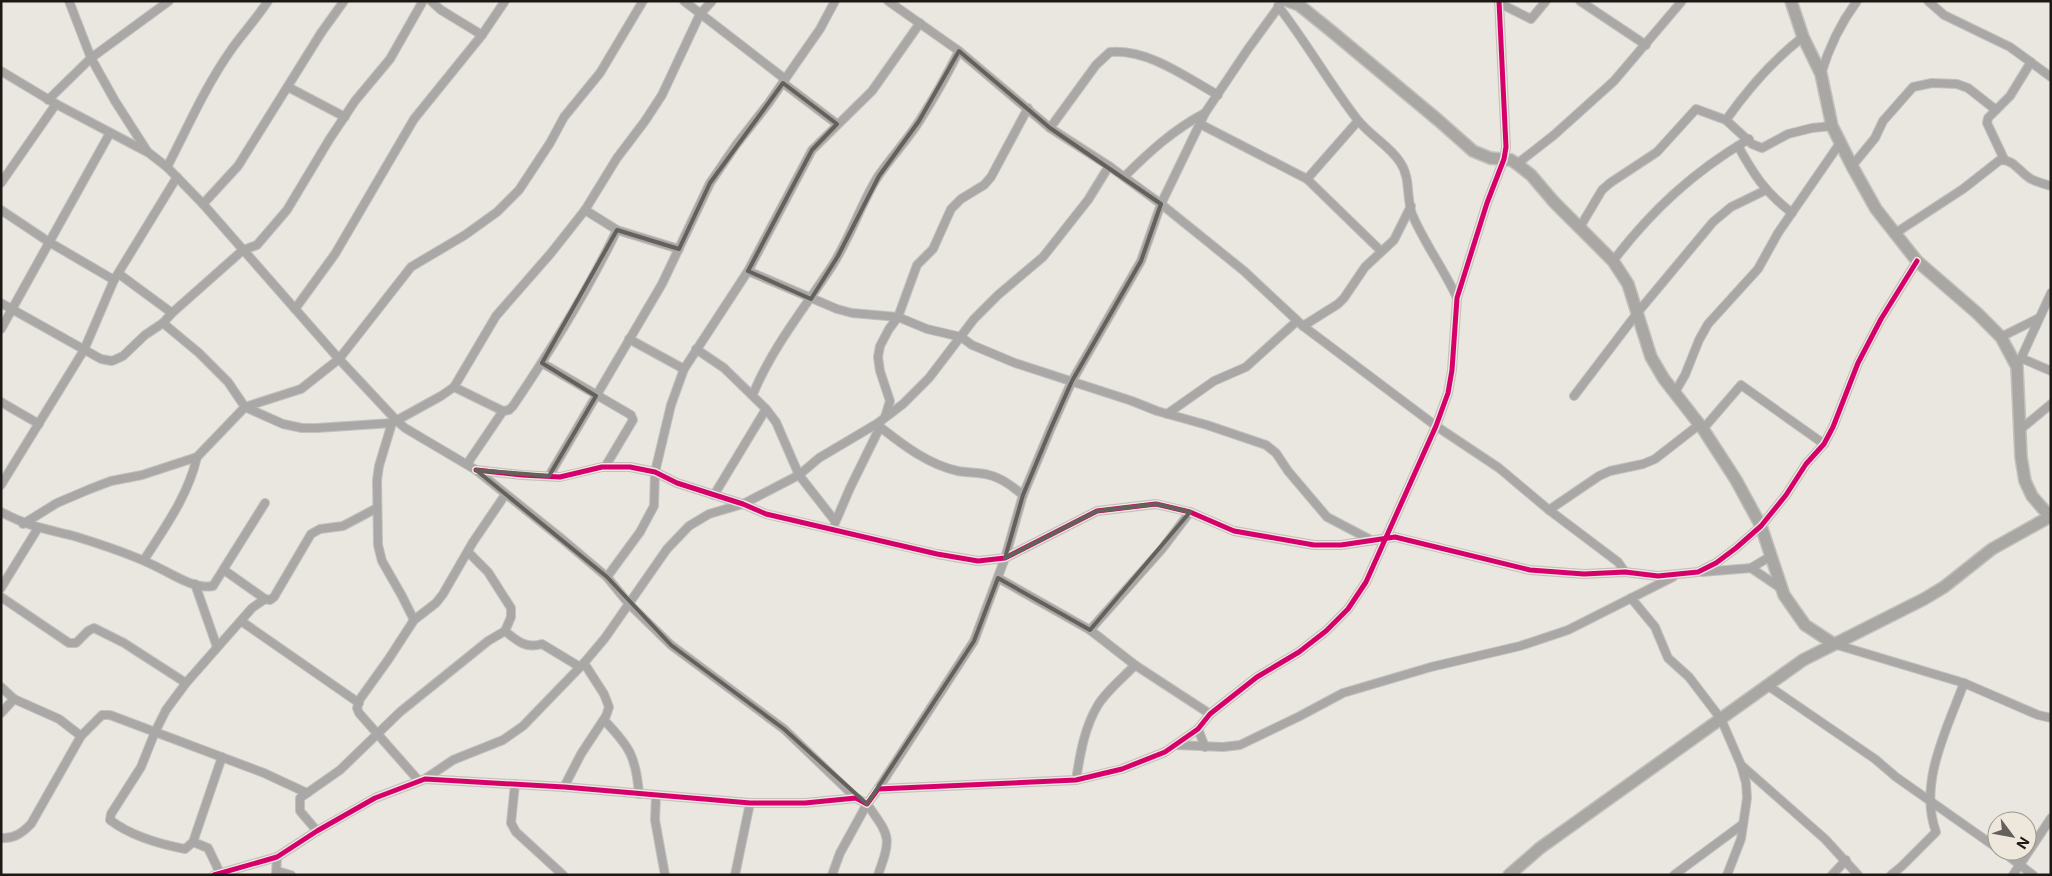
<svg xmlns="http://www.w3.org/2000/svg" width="2052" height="876" viewBox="0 0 2052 876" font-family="Inter,sans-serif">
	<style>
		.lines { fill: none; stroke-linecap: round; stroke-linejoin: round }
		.street-casing { stroke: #c4c1bc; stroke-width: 10 }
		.secondary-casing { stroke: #c4c1bc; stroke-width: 14 }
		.street { stroke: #a9a8a6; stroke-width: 8 }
		.secondary { stroke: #a9a7a4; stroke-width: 11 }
		.cycleway-casing { stroke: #eee7dc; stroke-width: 8 }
		.cycleway { stroke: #d6006c; stroke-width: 5 }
		.marked { fill: none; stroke: #64615c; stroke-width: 4; stroke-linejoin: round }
	</style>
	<rect width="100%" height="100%" fill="#eae6e0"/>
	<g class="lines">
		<g class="street-casing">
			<g id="street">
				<polyline points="69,1 91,58 115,101 147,151"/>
				<polyline points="431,1 441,10 482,35"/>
				<polyline points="684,1 785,79"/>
				<polyline points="888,1 959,51 1050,128 1109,166 1161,204 1244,271 1303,326 1436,426 1499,468 1549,510 1618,562 1625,572"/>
				<polyline points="1580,1 1646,45"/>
				<polyline points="1928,1 1944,15 2010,47 2051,77"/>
				<polyline points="1499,3 1531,19 1546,1"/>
				<path d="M1278,6C1307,43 1329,83 1357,119C1370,136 1389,145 1400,162C1411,178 1406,197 1412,214C1424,243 1444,269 1457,298"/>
				<polyline points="1,71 56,104 149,153 167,167 203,204 339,359 397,421 405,428 476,470 562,539 607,577 629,604 671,645 784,729 856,798"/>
				<path d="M1821,74C1829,47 1840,24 1857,1"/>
				<polyline points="783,83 837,124"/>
				<polyline points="288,87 345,117"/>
				<polyline points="48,100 91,58 169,1"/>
				<path d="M1726,120C1748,89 1773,60 1803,37"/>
				<polyline points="1200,124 1307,179 1381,251"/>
				<path d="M1050,128L1096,65L1110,52C1149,49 1185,77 1218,95"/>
				<path d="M1738,146C1754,175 1765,192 1792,213"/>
				<polyline points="2004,159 1987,123 1988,118 2010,96 2031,62"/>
				<polyline points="1517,164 1554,135 1614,81 1682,1"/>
				<polyline points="1852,166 1875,138 1883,121 1913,87 1932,83 1957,84 1968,88 1996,110"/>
				<path d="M167,167C188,127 205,87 231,50C243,33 257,18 268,1"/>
				<path d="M1124,177C1149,152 1173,130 1205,113"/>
				<polyline points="1307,179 1358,121"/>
				<polyline points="1,183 56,104"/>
				<polyline points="203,204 238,166 321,33 344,1"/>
				<polyline points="1,210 49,242 114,280"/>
				<polyline points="585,210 617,230 679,249"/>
				<polyline points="1580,227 1602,190 1610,183 1657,152 1696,109 1726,120 1752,144 1762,148 1788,134 1812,128 1832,126"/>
				<path d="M1894,234L1963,189L2000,160C2014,159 2020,173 2031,179C2037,182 2044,184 2051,186"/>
				<path d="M1613,261C1652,210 1693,172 1749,139"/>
				<polyline points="748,271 837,309 852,313 898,317 927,329 961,337 972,345 1015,363 1132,401 1157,411 1207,425 1266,445 1276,453 1288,471 1327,517 1371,540"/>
				<polyline points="119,274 172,313"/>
				<polyline points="1,303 101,359 112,361 123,356 145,335 163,323 172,313 243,250 257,245 287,210 329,140 355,101 390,59 423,1"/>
				<polyline points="295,309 335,254 414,119 482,35 505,1"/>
				<polyline points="163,323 199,353 228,382 245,407 283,424 302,428 317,428 392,423 441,396 454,387 496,316 551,253 585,210 617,158 645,121 662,95 700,14 712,1"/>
				<polyline points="1303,326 1338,304 1344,298 1365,267 1394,240 1411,206"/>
				<polyline points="1,329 110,133"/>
				<polyline points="2001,337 2039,318"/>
				<polyline points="629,339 684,369"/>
				<polyline points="696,349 724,368 766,409 776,422 799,475 835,521"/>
				<polyline points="2021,358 2051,371"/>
				<polyline points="542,363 631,415 633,420 605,467"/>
				<polyline points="2017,367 2051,293"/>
				<polyline points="454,387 503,411"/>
				<polyline points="1675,392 1685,375 1699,340 1708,324 1758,269 1778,233 1840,143"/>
				<path d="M753,394C773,346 804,309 832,266C850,238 860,206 877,178C890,158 907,141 920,120C934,98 947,75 959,51"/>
				<polyline points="1574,396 1638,312 1713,222 1731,207 1766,190"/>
				<polyline points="1,402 39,424"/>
				<polyline points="1167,414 1214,381 1246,367 1297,321"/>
				<polyline points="885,417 890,401 880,371 878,357 880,346 889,329 898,317 917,265 933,249 951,209 961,199 984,185 991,177 1028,108"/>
				<polyline points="392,423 379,466 377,480 378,545 382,561 402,596 414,620"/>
				<path d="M880,427C903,445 929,465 958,471C968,473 979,472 989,475C1002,478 1013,487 1023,495"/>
				<polyline points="1703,429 1741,385 1824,444"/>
				<polyline points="2021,429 2051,404"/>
				<path d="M467,464L503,411L509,410L513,406C551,350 587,292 617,230"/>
				<polyline points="476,470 522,475 560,477 602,467 630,467 655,472 677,483 743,504 766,514 937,554 978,561 1005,558 1097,511 1156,504 1190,512 1234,531 1314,545 1341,545 1395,537 1530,570 1584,574 1625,572 1658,576 1698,572 1716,563 1736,548 1761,526 1786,495 1806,464 1824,444 1833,427 1858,363 1881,319 1917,261"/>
				<polyline points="549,476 662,284 710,183 736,145 768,104 797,62 820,29 835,1"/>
				<polyline points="1,485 84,350 114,280 177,177"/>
				<polyline points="714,495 766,409"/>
				<polyline points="1549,510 1599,476 1610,471 1643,464 1655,459 1700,424"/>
				<path d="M1,512C27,526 46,529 74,536C100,544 128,553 153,565C171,573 194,590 213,586L265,503"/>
				<polyline points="835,523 850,488 880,427 879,425"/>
				<polyline points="23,524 57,503 90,489 111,481 142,475 197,457 245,407 301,389 339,359 411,267 465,235 497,212 519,190 550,143 564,117 600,73 643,1"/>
				<path d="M144,560C165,527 188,496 197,457"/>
				<polyline points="1751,568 1782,589"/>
				<polyline points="224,570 265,599"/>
				<polyline points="1702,572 1751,568 1771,556"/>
				<polyline points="607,577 640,532 654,506 655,472 671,405 684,369 748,271 812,150 872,91 920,23"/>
				<polyline points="998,578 1090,630 1135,665 1210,714"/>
				<polyline points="195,584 217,647"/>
				<polyline points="1,588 38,528"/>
				<polyline points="1,597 69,643 76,643 88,631 94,628 124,643 186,683"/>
				<polyline points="1631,598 1655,627 1668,658 1689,677 1721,719 1741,765 1746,783 1747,798 1741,839 1727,875"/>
				<polyline points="241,621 359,703"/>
				<polyline points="1090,630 1162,549 1190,512"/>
				<path d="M505,631C517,641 526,649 542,644L580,667"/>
				<polyline points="1834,644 1964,683 2038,715 2051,718"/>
				<polyline points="1767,685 1875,759 1896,777 1997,848"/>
				<path d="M1,687L14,699L59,719L81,736L31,824C22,833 14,839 1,838"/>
				<polyline points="1,713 14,699"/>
				<path d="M604,720C630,747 636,757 639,794"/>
				<polyline points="1198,729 1205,747"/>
				<polyline points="81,736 102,715 110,715 264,773 307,793"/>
				<polyline points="1176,745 1223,747 1240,745 1300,716 1343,693 1431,667 1520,646 1568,630 1673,577"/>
				<path d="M222,757L193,842L185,849C159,844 131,836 110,820L111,814L141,767L155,732L166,710L186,683L252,608L265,599L270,600L274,597L311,534L320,529L343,526L377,508"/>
				<polyline points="1741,765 1825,839 1858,875"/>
				<polyline points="425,779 453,760 503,740 523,726 584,663 605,638 667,549 689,526 709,514 743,504 799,475 819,458 878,423 903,404 929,378 974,319 998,295 1043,257 1088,200 1109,166"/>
				<path d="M1076,780C1080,755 1084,728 1098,705C1107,690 1123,678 1135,665"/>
				<polyline points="419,781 359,713 357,708 360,699 388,660 414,620 436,603 443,594 473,542 505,495"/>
				<polyline points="515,784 511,823 516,832 563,875"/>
				<polyline points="564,787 581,754 606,716 609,707 604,694 584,663"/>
				<polyline points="878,789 974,641 1005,558 1023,495 1051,428 1072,381 1141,261 1161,204 1205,113 1248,49 1283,1"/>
				<polyline points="656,796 655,820 665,875"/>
				<path d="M867,804C890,837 892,836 878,875"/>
				<polyline points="317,831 300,811 300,798 340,770 400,712 488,641 505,631 511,617 511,608 488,572 468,552"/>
				<polyline points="193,842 208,848 220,873"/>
				<polyline points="2002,851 2033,875"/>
				<polyline points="277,871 291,875"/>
				<polyline points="214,875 277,857 317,831 375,798 425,779 564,787 750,803 805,803 856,798 867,804 878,789 1076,780 1122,769 1165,752 1198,729 1210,714 1257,677 1299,652 1326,631 1348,609 1366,582 1436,426 1448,393 1452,370 1457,298 1487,203 1504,159 1506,147 1499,1"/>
				<polyline points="276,875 277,857"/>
				<polyline points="735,875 750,803"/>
				<polyline points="832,875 840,853 867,804"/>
				<polyline points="1674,875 1743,824"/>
				<polyline points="1832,875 1846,860"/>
				<path d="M1891,875L1902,866L1936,832C1918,783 1947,729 1964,683"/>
				<polyline points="2013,875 2051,818"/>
			</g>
		</g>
		<g class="secondary-casing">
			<g id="secondary">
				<polyline points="1288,1 1299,5 1330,30 1438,120 1473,151 1490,158 1511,160 1517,164 1531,175 1554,202 1613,261 1628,284 1651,357 1664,379 1703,429 1736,480 1761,526 1784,595 1805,625 1834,644"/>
				<polyline points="1791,1 1803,37 1821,74 1832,126 1852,166 1876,209 1917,261 1977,313 2001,337 2017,367 2021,457 2025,481 2032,496 2051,518"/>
				<polyline points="1509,875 1540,848 1803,660 1924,599 1944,587 1992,549 2051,516"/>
			</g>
		</g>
		<use href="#street" class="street"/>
		<use href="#secondary" class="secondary"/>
		<g class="cycleway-casing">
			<g id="cycleway">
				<polyline points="476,470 522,475 560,477 602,467 630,467 655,472 677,483 743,504 766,514 937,554 978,561 1005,558 1097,511 1156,504 1190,512 1234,531 1314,545 1341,545 1395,537 1530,570 1584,574 1625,572 1658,576 1698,572 1716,563 1736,548 1761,526 1786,495 1806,464 1824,444 1833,427 1858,363 1881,319 1917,261"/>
				<polyline points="214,875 277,857 317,831 375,798 425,779 564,787 750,803 805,803 856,798 867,804 878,789 1076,780 1122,769 1165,752 1198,729 1210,714 1257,677 1299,652 1326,631 1348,609 1366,582 1436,426 1448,393 1452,370 1457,298 1487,203 1504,159 1506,147 1499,1"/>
			</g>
		</g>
		<use href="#cycleway" class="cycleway"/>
	</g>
	<path class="marked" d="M959,51L1050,128L1161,204L1141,261L1072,381L1051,428L1023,495L1005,558L1097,511L1156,504L1190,512L1090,630L998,578L974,641L867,804L784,729L671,645L607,577L476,470L549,476L596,396L542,363L617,230L679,249L710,183L783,83L837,124L812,150L748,271L811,299L838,256L879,176L919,121Z"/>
	<rect width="2052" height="876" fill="none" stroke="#1c1915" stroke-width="5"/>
	<g transform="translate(2012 836) rotate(122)"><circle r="24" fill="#eee7dc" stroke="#9a958c"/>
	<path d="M0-4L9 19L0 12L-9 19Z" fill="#64615c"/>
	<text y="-8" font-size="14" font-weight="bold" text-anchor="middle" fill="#1c1915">N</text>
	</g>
</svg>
